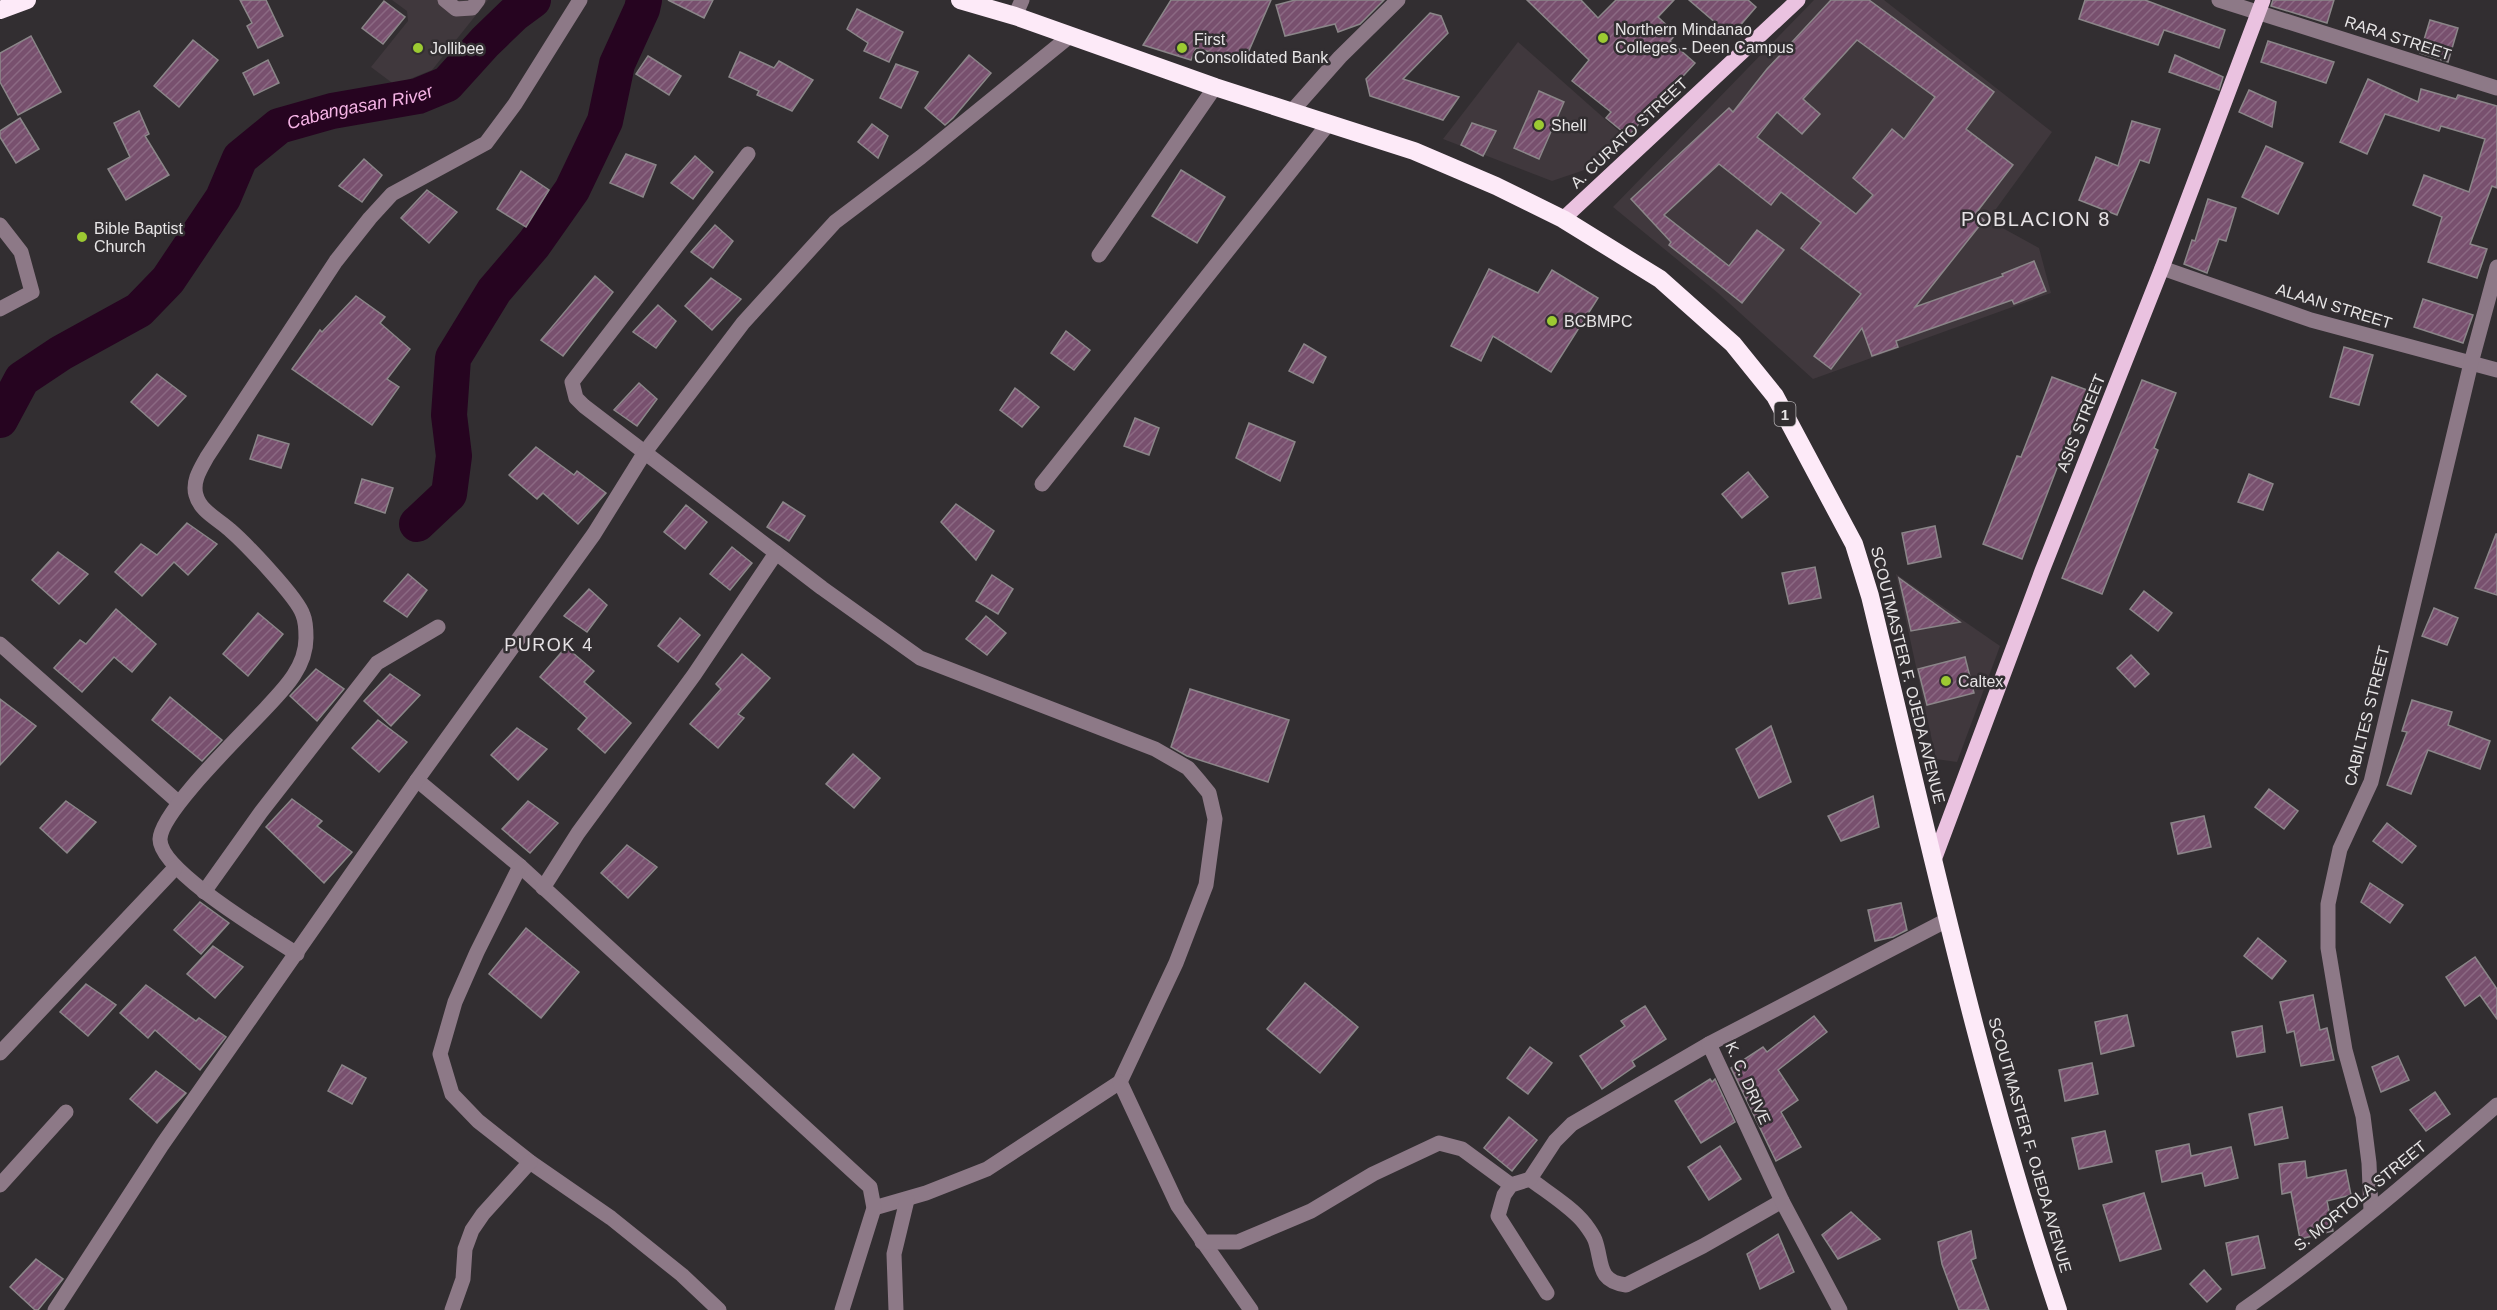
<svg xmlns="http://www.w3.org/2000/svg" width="2497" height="1310" viewBox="0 0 2497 1310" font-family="Arial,sans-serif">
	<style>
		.built { fill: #40383d }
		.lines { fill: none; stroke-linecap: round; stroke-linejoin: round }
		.river { stroke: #260420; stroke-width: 36 }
		.building { fill: url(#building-hatch); stroke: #8b8689; stroke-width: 1.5; fill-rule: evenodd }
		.minor { stroke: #8d7987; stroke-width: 15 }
		.major { stroke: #eac2e0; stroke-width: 15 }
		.highway { stroke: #fdeaf8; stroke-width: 18 }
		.poi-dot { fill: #9cca32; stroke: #322e31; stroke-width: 2 }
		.labels { text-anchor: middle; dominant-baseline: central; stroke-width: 5; stroke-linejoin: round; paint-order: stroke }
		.shield { fill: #322e31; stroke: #b1aeb0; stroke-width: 1.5 }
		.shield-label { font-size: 15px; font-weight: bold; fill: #e7e5e6 }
		.poi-label { font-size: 16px; fill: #e7e5e6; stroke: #322e31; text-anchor: start }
		.street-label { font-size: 16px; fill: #e7e5e6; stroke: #322e31 }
		.water-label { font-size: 18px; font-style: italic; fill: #f6b4e6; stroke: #322e31 }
		.neighbourhood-label { font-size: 18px; letter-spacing: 1.5px; fill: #e6e2e5; stroke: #322e31 }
		.quarter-label { font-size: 20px; letter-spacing: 1.5px; fill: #e6e2e5; stroke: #322e31 }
	</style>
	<defs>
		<pattern id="building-hatch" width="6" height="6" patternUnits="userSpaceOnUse" patternTransform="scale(1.5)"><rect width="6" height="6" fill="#78506e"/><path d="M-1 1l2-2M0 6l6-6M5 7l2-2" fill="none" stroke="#8b6983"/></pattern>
	</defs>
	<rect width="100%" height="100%" fill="#322e31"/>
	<g class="built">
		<polygon points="392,0 488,0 432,70 395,85 371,67 408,21 407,11"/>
		<polygon points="1814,0 1884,0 2052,132 1988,220 2039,248 2051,293 1813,379 1718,293 1613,207"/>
		<polygon points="1518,42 1623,135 1596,166 1552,181 1443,139"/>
		<polygon points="1896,574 2000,646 1957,762 1936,759"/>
	</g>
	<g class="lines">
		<g class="river">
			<path id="s1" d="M0,420L22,379L61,353L139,310L168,280L223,198L240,158L279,126L332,111L418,96L447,84L485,42L514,14L533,0"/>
			<polyline points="417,524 449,494 454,456 449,415 453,358 494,291 534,244 572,190 605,121 617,64 642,9 644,0"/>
		</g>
	</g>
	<g class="building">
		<polygon points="240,0 266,0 283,36 258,48 247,26 252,23"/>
		<polygon points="668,0 713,0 704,18"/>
		<polygon points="1171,0 1271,0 1244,62 1196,48 1191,60 1143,45"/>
		<polygon points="1295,0 1384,0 1360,24 1338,32 1335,24 1285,36 1276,5"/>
		<polygon points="1527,0 1581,0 1598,18 1616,0 1674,0 1658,17 1676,34 1670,41 1695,63 1628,136 1606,118 1611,112 1572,81 1589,60"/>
		<polygon points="1689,0 1748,0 1756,7 1731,36"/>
		<path d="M1831,0H1869L1994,92L1966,129L2013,165L1976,213L1984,220L1915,307L2003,276L2002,274L2034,261L2046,291L2014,304L2012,300L1896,341L1898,347L1872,356L1862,328L1831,369L1814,356L1861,294L1801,248L1821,223L1781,192L1771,205L1719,164L1664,215L1729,266L1757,230L1784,250L1742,303L1669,245L1671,242L1631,199L1729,108L1733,112L1767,69ZM1857,40L1935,97L1904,139L1892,129L1853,178L1873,195L1856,214L1757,137L1777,112L1802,134L1820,114L1803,99Z"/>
		<polygon points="2085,0 2145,0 2225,30 2219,48 2164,30 2158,45 2079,19"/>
		<polygon points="2273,0 2334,0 2327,23 2271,6"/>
		<polygon points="384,1 405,17 383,44 362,28"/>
		<polygon points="857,9 903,32 889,62 864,51 868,43 847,29"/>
		<polygon points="1430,13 1441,16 1448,33 1403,79 1459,97 1443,120 1370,96 1366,79"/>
		<polygon points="2430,20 2458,28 2448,62 2420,53"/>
		<polygon points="31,36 61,92 18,115 0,82 0,53"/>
		<polygon points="193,40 218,60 179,107 154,86"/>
		<polygon points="2268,41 2334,62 2326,83 2261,62"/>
		<polygon points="740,52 774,68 779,61 813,80 792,111 757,95 759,91 729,77"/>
		<polygon points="969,55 991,73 953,118 945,125 925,108"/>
		<polygon points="2175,55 2223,77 2219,90 2169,72"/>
		<polygon points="648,56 681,76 669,95 636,74"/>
		<polygon points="268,60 279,83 254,95 243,73"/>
		<polygon points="896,64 918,72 901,108 880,98"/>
		<polygon points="2368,79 2418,102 2421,89 2456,99 2458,95 2497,106 2497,188 2492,186 2470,244 2487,249 2477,278 2428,262 2442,217 2413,205 2424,175 2469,192 2485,139 2441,126 2439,131 2385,114 2367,154 2340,142"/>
		<polygon points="2249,90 2276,102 2272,127 2239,112"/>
		<polygon points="1539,91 1564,102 1539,159 1514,148"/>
		<polygon points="139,111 149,134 145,136 169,175 126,200 108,169 130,157 114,123"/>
		<polygon points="20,118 39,149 16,163 0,137 0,131"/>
		<polygon points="2132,121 2160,129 2149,163 2140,160 2117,215 2079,200 2096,157 2118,166"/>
		<polygon points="1472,123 1496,131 1483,156 1461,145"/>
		<polygon points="872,124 888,136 878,158 858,142"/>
		<polygon points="2266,146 2303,163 2278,214 2242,197"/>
		<polygon points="626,154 656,165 643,197 610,183"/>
		<polygon points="695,156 713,172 693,199 671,183"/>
		<polygon points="364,159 382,175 362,202 339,186"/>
		<polygon points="1181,170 1225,197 1197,243 1152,216"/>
		<polygon points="521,171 549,190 526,227 497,209"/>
		<polygon points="427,190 457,212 429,243 401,218"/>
		<polygon points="2208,199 2236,208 2226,241 2219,239 2207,273 2184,264 2192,240 2195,241"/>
		<polygon points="715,225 733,241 713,268 691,252"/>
		<polygon points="1489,269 1538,293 1552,270 1598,298 1551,372 1493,336 1481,361 1451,346"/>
		<polygon points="595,276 613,292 563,356 541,340"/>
		<polygon points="711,278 741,299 712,330 685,306"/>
		<polygon points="356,296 385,317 380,323 410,349 387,379 399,387 372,425 292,369 320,330 322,332"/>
		<polygon points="2423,299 2473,315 2463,343 2414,327"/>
		<polygon points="658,305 676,321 656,348 633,332"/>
		<polygon points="1066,331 1090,350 1074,370 1051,353"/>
		<polygon points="1304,344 1326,357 1313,383 1289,371"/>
		<polygon points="2344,347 2373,355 2359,405 2330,397"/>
		<polygon points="157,374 186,396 158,426 131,402"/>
		<polygon points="2052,377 2087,390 2022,559 1983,544 2017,456 2021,457"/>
		<polygon points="2142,380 2176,393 2154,448 2158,450 2102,594 2062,578"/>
		<polygon points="639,383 657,399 637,426 614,410"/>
		<polygon points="1015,388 1039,407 1022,427 1000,410"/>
		<polygon points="1135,418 1159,428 1149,455 1124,446"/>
		<polygon points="1249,423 1295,442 1280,481 1236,458"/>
		<polygon points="258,435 289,444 281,468 250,459"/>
		<polygon points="536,447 574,475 577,471 606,493 578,524 543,493 537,499 509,475"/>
		<polygon points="1748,472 1768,497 1742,518 1722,494"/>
		<polygon points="2249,474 2273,484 2263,510 2238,502"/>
		<polygon points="362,479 393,488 385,513 355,503"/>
		<polygon points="783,502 805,516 789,541 767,527"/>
		<polygon points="956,504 994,531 976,560 941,522"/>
		<polygon points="686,505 707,522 685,549 664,532"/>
		<polygon points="187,523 217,544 188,575 174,562 142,596 115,572 141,544 157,555"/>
		<polygon points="1935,526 1941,557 1908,564 1902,533"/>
		<polygon points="2496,534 2497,534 2497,595 2475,588"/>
		<polygon points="732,547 752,563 730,590 710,574"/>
		<polygon points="58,552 88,574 59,604 32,580"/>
		<polygon points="1815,567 1821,598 1789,604 1782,573"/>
		<polygon points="408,574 427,590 407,617 384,601"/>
		<polygon points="992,575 1013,589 998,614 976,601"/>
		<polygon points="1899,578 1917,591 1960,622 1911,631"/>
		<polygon points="589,589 607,605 587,632 564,616"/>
		<polygon points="2144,591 2172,613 2158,631 2130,609"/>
		<polygon points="2434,608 2458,618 2447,645 2422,636"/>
		<polygon points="116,609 156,644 132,672 114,657 82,692 54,668 80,640 86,644"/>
		<polygon points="258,613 283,634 248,676 223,654"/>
		<polygon points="986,616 1006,633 987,655 966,639"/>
		<polygon points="680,618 700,635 678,662 658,646"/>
		<polygon points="566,647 594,671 584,682 631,723 605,753 578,729 587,718 540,677"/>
		<polygon points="742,654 770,678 738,714 744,718 718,748 690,724 721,689 716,684"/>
		<polygon points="2131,655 2149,674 2135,687 2117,668"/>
		<polygon points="1965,657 1974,693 1927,705 1918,669"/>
		<polygon points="316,669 344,689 317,721 290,696"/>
		<polygon points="390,674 420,695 391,726 364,701"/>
		<polygon points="1190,689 1289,720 1268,782 1187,756 1171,747"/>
		<polygon points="170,697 222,740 202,761 152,720"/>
		<polygon points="0,699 36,726 0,765"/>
		<polygon points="2412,700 2452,712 2448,725 2490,741 2480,769 2428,750 2411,794 2387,785 2407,732 2402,731"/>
		<polygon points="378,720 407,742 379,772 352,748"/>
		<polygon points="1771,726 1791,782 1759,798 1736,749"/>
		<polygon points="517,728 547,749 518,780 491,755"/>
		<polygon points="853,754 880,778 854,808 826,784"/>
		<polygon points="2269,789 2298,811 2284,829 2255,807"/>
		<polygon points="1873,796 1879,827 1841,841 1828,816"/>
		<polygon points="292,799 322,821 317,826 352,852 324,883 266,827"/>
		<polygon points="66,801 96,822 67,853 40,828"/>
		<polygon points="528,801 558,823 530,853 502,829"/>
		<polygon points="2204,816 2211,847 2178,854 2171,823"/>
		<polygon points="2387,823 2416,846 2402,863 2373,841"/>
		<polygon points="627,845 657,867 628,898 601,873"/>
		<polygon points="2370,883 2403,905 2390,923 2361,902"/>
		<polygon points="200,902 229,923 201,954 174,930"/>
		<polygon points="1901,903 1907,930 1893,937 1875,941 1868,910"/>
		<polygon points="526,928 579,972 541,1018 489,974"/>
		<polygon points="2258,938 2286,961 2272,979 2244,956"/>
		<polygon points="213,946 243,967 215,998 187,974"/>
		<polygon points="2475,957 2497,989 2497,1019 2480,995 2465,1006 2446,977"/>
		<polygon points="1305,983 1358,1027 1320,1073 1267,1029"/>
		<polygon points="86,984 116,1005 88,1036 60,1012"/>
		<polygon points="146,985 196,1021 199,1018 226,1037 200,1070 155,1030 148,1038 120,1013"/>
		<polygon points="2313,995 2320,1030 2327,1028 2334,1060 2301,1066 2294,1031 2287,1033 2280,1002"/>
		<polygon points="1645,1006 1666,1039 1632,1061 1635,1066 1602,1089 1580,1056 1625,1026 1621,1021"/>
		<polygon points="2127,1015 2134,1046 2101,1054 2095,1022"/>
		<polygon points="1814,1016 1827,1032 1778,1070 1798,1100 1781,1112 1801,1147 1776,1161 1731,1068 1763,1047 1767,1052"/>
		<polygon points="2262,1026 2265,1052 2237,1057 2232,1032"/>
		<polygon points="1530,1047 1552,1063 1528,1094 1507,1078"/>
		<polygon points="2398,1056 2409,1080 2381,1092 2372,1067"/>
		<polygon points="2092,1063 2098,1094 2065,1101 2059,1070"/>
		<polygon points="342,1065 366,1078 352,1104 328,1091"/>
		<polygon points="156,1071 186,1093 157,1123 130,1099"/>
		<polygon points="1710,1079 1712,1082 1715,1079 1735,1122 1701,1143 1675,1101"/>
		<polygon points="2435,1092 2450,1114 2426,1131 2410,1110"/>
		<polygon points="2282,1107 2288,1138 2255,1145 2249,1114"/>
		<polygon points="1509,1117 1537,1140 1512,1171 1484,1148"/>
		<polygon points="2105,1131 2112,1162 2079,1169 2072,1138"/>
		<polygon points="2189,1144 2191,1156 2231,1147 2238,1178 2205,1186 2202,1173 2162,1182 2156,1151"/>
		<polygon points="1720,1146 1741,1179 1709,1200 1688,1167"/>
		<polygon points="2305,1161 2307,1178 2346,1170 2351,1195 2327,1201 2333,1231 2300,1239 2291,1192 2282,1194 2279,1164"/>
		<polygon points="2144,1193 2161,1249 2120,1261 2103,1205"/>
		<polygon points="1851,1212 1880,1239 1838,1259 1822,1235"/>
		<polygon points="1971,1231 1976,1258 1971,1260 1989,1310 1959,1310 1942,1264 1938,1242"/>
		<polygon points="1778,1234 1794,1272 1760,1289 1747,1254"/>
		<polygon points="2258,1236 2265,1268 2232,1275 2226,1243"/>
		<polygon points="36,1259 63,1279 38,1310 35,1310 10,1287"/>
		<polygon points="2204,1270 2221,1289 2207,1302 2190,1284"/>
	</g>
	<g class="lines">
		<g class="minor">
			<polyline points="445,0 456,9 472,8 478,0"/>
			<polyline points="2219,0 2497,88"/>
			<polyline points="1015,16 1022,0"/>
			<polyline points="1292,111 1340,57 1398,0"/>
			<polyline points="748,154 572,382 576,398 584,406 822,588 920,658 1155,749 1188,768 1200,782 1209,793 1215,819 1206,885 1176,963 1120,1082 987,1169 926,1193 874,1208"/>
			<polyline points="0,225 21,252 32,292 0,309"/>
			<polyline points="1099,255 1215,87"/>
			<polyline points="2162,268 2311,320 2497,370"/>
			<polyline points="1042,484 1329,123"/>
			<polyline points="0,644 178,802"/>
			<polyline points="417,780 520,866 870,1187 874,1208 842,1310"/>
			<polyline points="520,866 477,952 455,1002 440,1054 452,1094 478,1121 530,1162 611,1218 682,1275 719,1310"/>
			<polyline points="543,888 578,833 694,675 776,553"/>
			<polyline points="204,892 261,812 377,663 438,627"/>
			<path d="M297,954C270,936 159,871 160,839C161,811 245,731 267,707C286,687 306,666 306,638C306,631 306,622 303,615C298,598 245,543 230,530C218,519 200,511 196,495C192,481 201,468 207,457L336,261L370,218L392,194L486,143L515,104L580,0"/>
			<polyline points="0,1053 175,868"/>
			<polyline points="1120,1082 1178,1206 1251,1310"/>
			<path d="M1530,1179C1547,1192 1573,1208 1585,1224C1588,1228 1593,1235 1595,1240C1603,1262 1596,1281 1626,1285L1703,1246L1782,1201"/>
			<polyline points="0,1185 66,1112"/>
			<polyline points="2371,1211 2369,1163 2363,1116 2345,1050 2328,948 2328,904 2340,849 2371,782 2471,363 2497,267"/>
			<polyline points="1202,1242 1238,1242 1311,1211 1373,1174 1439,1143 1462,1149 1511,1185"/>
			<polyline points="1547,1293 1498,1216 1504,1195 1511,1185 1530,1179 1555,1141 1572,1124 1709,1044"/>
			<polyline points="55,1310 162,1145 417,780 594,534 645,452 743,323 835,222 921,157 1070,36"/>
			<polyline points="452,1310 463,1279 465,1249 472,1230 483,1214 530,1162"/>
			<polyline points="896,1310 894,1254 907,1200"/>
			<polyline points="1840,1310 1782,1201 1709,1044 1947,920"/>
			<path d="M2243,1310C2332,1248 2415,1176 2497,1105"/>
		</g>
		<g class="major">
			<polyline points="1563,219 1798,0"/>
			<polyline points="1934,860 2042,571 2162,268 2263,0"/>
		</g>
		<g class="highway">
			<path d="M960,0L1015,16L1215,87L1414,151L1496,186L1563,219L1660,279L1733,344L1775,396L1854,544L1870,596C1928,835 1980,1077 2058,1310"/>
			<polyline points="0,10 27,0"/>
		</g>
	</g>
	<g class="poi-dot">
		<circle cx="1603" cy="38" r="6"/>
		<circle cx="418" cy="48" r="6"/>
		<circle cx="1182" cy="48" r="6"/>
		<circle cx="1539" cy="125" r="6"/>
		<circle cx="82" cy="237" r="6"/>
		<circle cx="1552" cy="321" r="6"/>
		<circle cx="1946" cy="681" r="6"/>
	</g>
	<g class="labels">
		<rect class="shield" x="1774.5" y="402" width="21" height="24" rx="4.5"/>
		<g class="shield-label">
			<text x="1785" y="414">1</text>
		</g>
		<g class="poi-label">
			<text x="1615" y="29">Northern Mindanao<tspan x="1615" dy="18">Colleges - Deen Campus</tspan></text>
			<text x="1194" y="39">First<tspan x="1194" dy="18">Consolidated Bank</tspan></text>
			<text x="430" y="48">Jollibee</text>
			<text x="1551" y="125">Shell</text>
			<text x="94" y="228">Bible Baptist<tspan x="94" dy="18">Church</tspan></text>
			<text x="1564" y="321">BCBMPC</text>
			<text x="1958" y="681">Caltex</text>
		</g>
		<g class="street-label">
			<text transform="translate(2398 38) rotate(18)">RARA STREET</text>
			<text transform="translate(1629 133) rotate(-43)">A. CURATO STREET</text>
			<text transform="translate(2334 306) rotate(17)">ALAAN STREET</text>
			<text transform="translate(2081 423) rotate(-68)">ASIS STREET</text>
			<text transform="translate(1908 675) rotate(76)">SCOUTMASTER F. OJEDA AVENUE</text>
			<text transform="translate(2367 716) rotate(-76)">CABILTES STREET</text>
			<text transform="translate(1748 1083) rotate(66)">K. C. DRIVE</text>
			<text transform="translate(2030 1145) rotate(74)">SCOUTMASTER F. OJEDA AVENUE</text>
			<text transform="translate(2360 1196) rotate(-39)">S. MORTOLA STREET</text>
		</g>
		<g class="water-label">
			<text stroke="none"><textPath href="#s1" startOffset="500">Cabangasan River</textPath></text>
		</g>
		<g class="neighbourhood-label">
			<text x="549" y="645">PUROK 4</text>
		</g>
		<g class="quarter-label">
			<text x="2036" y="219">POBLACION 8</text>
		</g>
	</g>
</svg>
